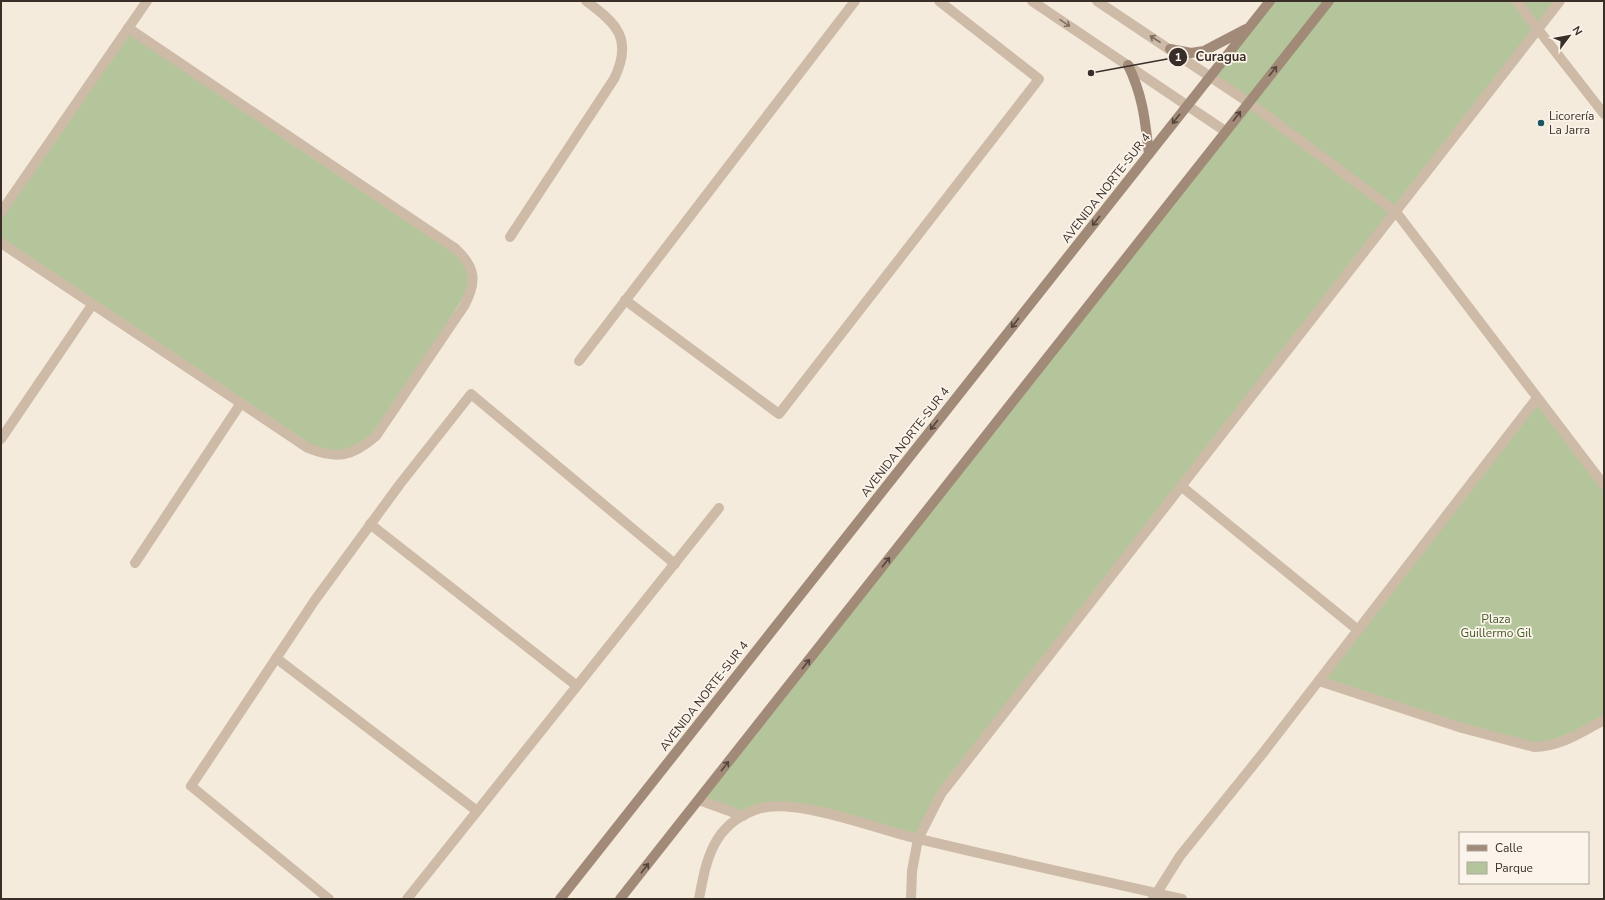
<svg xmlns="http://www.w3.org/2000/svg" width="1605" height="900" viewBox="0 0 1605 900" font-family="'Nunito Sans',sans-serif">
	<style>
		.green { fill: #b4c59b }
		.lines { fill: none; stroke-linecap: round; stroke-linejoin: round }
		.minor { stroke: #cebba7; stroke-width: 10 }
		.secondary { stroke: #a28a78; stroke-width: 10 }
		.oneway { stroke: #7d6e61 }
		.oneway2 { stroke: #54463c }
		.poi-dot { fill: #1a565f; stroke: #fbf4ea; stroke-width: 1.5 }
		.labels { text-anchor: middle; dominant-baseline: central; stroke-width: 3.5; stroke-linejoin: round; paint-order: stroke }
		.poi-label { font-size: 12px; fill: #3a2f28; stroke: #fbf4ea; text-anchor: start }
		.street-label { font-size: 12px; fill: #3a2f28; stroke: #fbf4ea }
		.park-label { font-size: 12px; fill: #455a2a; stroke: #fbf4ea }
		.leader { fill: none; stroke: #3a2f28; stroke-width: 1.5 }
		.callout-dot { fill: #3a2f28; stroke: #fbf4ea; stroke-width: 1.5 }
		.mark-label { font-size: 12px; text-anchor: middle; font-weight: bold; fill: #fff }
		.callout-label { font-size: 13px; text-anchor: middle; font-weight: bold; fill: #3a2f28; stroke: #fbf4ea; stroke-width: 3.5; stroke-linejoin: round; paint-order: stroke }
	</style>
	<rect width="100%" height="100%" fill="#f4ebdd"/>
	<g class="green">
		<polygon points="1270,1 1560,1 941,794 918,839 782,806 743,816 699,800 1248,102 1211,77"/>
		<polygon points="128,28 456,249 473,282 376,436 359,449 320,453 1,243 1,212"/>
		<polygon points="1537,398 1604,485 1604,720 1534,747 1319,681"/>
	</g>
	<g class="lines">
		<g class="minor">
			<polyline points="1032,1 1225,131"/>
			<polyline points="1097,1 1248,102 1396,212 1604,485"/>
			<polyline points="1516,1 1604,114"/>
			<polyline points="1,212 147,1"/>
			<path d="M510,237L614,79C633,40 618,24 586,1"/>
			<path d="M1,243L308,448C337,460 353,456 376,436L464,306C477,282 476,268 456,249L128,28"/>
			<polyline points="625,300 779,414 1039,79 939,1"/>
			<polyline points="579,361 855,1"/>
			<polyline points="1,439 92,305"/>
			<polyline points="1181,486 1358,630"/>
			<polyline points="370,524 577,686"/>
			<polyline points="135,563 241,403"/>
			<polyline points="276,658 477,811"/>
			<path d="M1319,681L1462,728L1534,747C1560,747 1582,732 1604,720"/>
			<polyline points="699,800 743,816"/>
			<polyline points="329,899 191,786 315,600 400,484 471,394 675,564"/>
			<polyline points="407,899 719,508"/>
			<path d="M699,899C706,860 713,825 755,810C793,795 878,830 919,839C1007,860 1094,879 1182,899"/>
			<polyline points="911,899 912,871 918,839 941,794 1560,1"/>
			<polyline points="1153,899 1180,856 1263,753 1537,398"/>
		</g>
		<g class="secondary">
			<polyline points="1170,49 1191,53 1204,51 1246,29"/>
			<path d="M1128,65C1143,96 1145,120 1149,154"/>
			<polyline points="560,899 1270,1"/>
			<polyline points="620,899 1329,1"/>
		</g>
	</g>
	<defs><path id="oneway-shaft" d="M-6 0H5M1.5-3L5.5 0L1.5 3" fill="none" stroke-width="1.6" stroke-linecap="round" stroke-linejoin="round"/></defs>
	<g class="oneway">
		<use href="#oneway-shaft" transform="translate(1065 23) rotate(34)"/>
		<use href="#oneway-shaft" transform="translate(1155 39) rotate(-147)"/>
	</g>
	<g class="oneway2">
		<use href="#oneway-shaft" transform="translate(1273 71) rotate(-51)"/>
		<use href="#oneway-shaft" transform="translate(1237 116) rotate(-52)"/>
		<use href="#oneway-shaft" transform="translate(1176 119) rotate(128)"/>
		<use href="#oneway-shaft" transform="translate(1096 221) rotate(128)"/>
		<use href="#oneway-shaft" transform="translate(1015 323) rotate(128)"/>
		<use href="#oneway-shaft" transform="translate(934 425) rotate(128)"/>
		<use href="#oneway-shaft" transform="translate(886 562) rotate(-52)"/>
		<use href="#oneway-shaft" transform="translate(806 664) rotate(-52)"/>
		<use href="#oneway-shaft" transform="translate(725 766) rotate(-52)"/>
		<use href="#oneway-shaft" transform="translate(645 868) rotate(-52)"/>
	</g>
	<circle class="poi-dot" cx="1541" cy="123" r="4"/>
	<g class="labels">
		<g class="poi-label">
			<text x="1549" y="116">Licorería<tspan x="1549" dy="14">La Jarra</tspan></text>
		</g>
		<g class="street-label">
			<text transform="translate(1106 188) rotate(-52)">AVENIDA NORTE-SUR 4</text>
			<text transform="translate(905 442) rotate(-52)">AVENIDA NORTE-SUR 4</text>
			<text transform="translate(704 696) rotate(-52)">AVENIDA NORTE-SUR 4</text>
		</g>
		<g class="park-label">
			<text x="1496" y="619">Plaza<tspan x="1496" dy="14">Guillermo Gil</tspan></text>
		</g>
	</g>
	<path class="leader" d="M1091 73L1178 57"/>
	<g class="callout-dot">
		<circle cx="1091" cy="73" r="4"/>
		<circle cx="1178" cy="57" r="10"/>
	</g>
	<g class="mark-label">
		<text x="1178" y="61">1</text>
	</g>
	<g class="callout-label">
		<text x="1221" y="61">Curagua</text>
	</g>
	<rect width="1605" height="900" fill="none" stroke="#3a2f28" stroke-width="4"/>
	<rect x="1459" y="832" width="130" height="52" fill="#fbf4ea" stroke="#aea59c"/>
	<rect x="1467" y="845" width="20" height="6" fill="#a28a78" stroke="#aea59c"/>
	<text x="1495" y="852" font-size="12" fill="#3a2f28">Calle</text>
	<rect x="1467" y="862" width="20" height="12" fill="#b4c59b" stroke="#aea59c"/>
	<text x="1495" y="872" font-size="12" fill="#3a2f28">Parque</text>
	<g transform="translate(1569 36) rotate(58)" stroke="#fbf4ea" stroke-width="3" paint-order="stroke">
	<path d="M0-3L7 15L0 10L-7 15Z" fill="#3a2f28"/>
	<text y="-6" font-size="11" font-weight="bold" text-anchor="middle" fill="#3a2f28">N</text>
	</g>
</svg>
